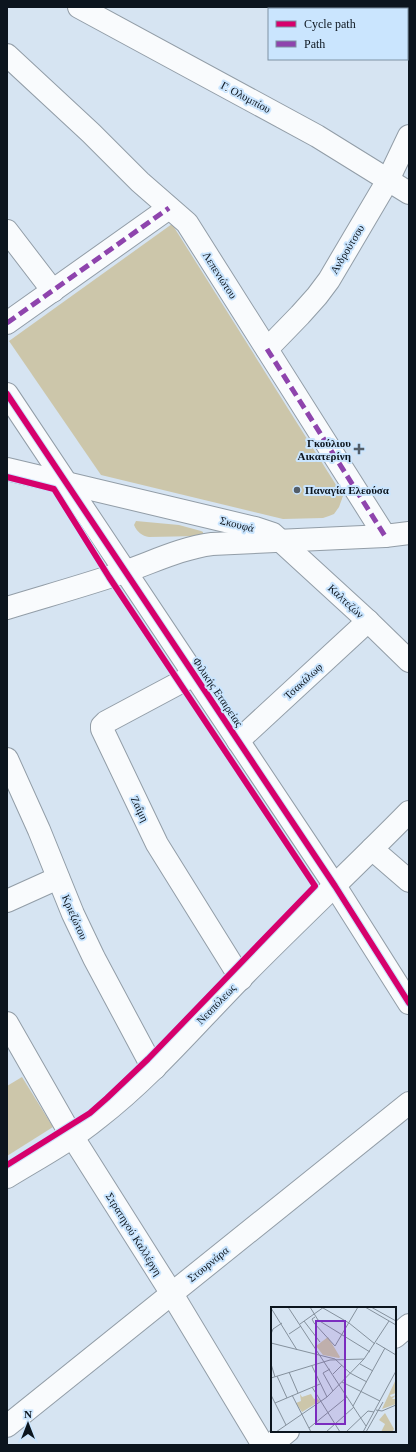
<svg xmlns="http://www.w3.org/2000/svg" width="416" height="1452" viewBox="0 0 416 1452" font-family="'Times New Roman',serif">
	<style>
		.green { fill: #ccc6aa }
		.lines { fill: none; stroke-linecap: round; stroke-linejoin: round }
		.street-casing { stroke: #929da7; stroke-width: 24 }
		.secondary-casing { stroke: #929da7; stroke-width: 24 }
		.street { stroke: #f9fbfd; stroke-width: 22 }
		.secondary { stroke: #f9fbfd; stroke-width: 22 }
		.quiet { stroke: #8e44ad; stroke-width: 5; stroke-dasharray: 10 5; stroke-linecap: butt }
		.cycleway-casing { stroke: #cae5fe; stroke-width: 8 }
		.cycleway { stroke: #d6006c; stroke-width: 6 }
		.poi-dot { fill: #535d68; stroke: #cae5fe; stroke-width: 1.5 }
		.labels { text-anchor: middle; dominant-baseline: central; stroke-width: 4; stroke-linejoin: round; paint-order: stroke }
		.street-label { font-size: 11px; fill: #0c151e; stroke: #cae5fe }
		.poi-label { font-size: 11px; font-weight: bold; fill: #0c151e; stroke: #cae5fe; text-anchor: end }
		.inset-road { fill: none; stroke: #85919d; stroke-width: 1 }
		.view { fill: #7b2cbf; fill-opacity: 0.15; stroke: #7b2cbf; stroke-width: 2 }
		.inset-edge { fill: none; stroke: #0c151e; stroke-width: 2 }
	</style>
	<rect width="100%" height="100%" fill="#d6e4f2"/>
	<g class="green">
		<polygon points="172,224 343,496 339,507 334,514 329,516 323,518 283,519 101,475 9,341"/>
		<path d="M136,521L179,525L201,531L203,532V534L199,536L149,537C142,536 137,532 134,525Z"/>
		<polygon points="22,1077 53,1127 7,1156 7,1086"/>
	</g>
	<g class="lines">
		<g class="street-casing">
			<g id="street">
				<polyline points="79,7 317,136 409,193"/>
				<polyline points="7,55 91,133 140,182 187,223 385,536"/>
				<polyline points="7,231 53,291"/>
				<polyline points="7,323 169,208"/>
				<polyline points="267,349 300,315 317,296 329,280 388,180 409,136"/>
				<polyline points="7,469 255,528 273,534 368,621 409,661"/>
				<path d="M7,608C46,596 86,585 124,572C153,562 181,548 212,544L385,536L409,533"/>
				<polyline points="194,675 106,722 102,726 102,729 157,844 241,979"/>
				<polyline points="238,741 368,621"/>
				<polyline points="7,759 39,830 73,914 94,958 148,1059 155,1068"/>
				<polyline points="372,849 409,881"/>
				<polyline points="7,901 58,878"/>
				<polyline points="7,1023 67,1128 172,1294 263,1445"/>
				<path d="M7,1177C38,1158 70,1141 98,1118C151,1077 194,1026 241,978C296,922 354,868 409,812"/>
				<polyline points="395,1337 409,1325"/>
				<polyline points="7,1426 409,1103"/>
				<polyline points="271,1445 288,1431"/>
			</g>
		</g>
		<g class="secondary-casing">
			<polyline id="secondary" points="7,394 335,886 409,1003"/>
		</g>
		<use href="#street" class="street"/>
		<use href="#secondary" class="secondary"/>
		<g class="quiet">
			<polyline points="7,323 169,208"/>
			<polyline points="267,349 385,536"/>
		</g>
		<g class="cycleway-casing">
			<g id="cycleway">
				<polyline points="7,394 335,886 409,1003"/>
				<polyline points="7,477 54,489 109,577 315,886 148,1059 107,1098 90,1113 7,1165"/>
			</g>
		</g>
		<use href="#cycleway" class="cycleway"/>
	</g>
	<g class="poi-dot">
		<path d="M357 443h4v4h4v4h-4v4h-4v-4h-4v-4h4z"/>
		<circle cx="297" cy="490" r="4"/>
	</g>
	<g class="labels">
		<g class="street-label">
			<text transform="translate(246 97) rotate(28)">Γ. Ολυμπίου</text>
			<text transform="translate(347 249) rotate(-59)">Ανδρούτσου</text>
			<text transform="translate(220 275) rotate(57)">Λεπενιώτου</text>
			<text transform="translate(237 524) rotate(14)">Σκουφά</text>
			<text transform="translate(346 601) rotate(43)">Καλτεζών</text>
			<text transform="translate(303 681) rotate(-43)">Τσακάλωφ</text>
			<text transform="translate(218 692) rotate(56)">Φιλικής Εταιρείας</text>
			<text transform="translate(140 809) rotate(64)">Ζαΐμη</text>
			<text transform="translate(75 917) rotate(66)">Κριεζώτου</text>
			<text transform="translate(216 1004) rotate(-46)">Νεαπόλεως</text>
			<text transform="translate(134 1234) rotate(58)">Στρατηγού Καλλέργη</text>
			<text transform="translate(208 1264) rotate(-39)">Στουρνάρα</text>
		</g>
		<g class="poi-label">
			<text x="351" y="443">Γκούλιου<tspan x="351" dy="13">Αικατερίνη</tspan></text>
			<text x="305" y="490" text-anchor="start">Παναγία Ελεούσα</text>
		</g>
	</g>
	<g transform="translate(271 1307)">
		<rect width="125" height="125" fill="#d6e4f2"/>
		<path d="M57,30L69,50L68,51L52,48L45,39ZM125,72V86L119,88L120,90L125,88L121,92H125V97L111,102ZM29,87L31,90L40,87L43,92L46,91L49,94L31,105L25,96L30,94ZM114,106L123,122L121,125H110L114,117L108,113Z" fill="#ccc6aa"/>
		<path class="inset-road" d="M17,0L95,119M39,0L47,13L99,45M94,0L125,18M100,0L125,14M0,1L26,43M52,1L78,16L104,37M44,10L41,12L43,16L64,39L87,0M33,14L49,35M29,17L53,0M0,27L2,22L11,16M18,27L30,19M0,36L64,52L79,66L96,75M105,36L125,48M0,57L4,70M89,57L102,64M41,59L56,90M59,62L52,66L62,84M18,65L27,86M62,67L71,58M6,69L16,91M0,71L59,53L93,52M71,75L109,94M41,80L69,125M0,88L15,118M21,88L40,125M4,96L49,77M82,99L114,41M105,103L111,104L125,98M38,121L76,90M5,125L56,90L93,52L118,14M55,125L83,100M75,125L97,104L103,105M92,125L125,64M95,125L112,95"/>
		<path class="view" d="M45,14H74V117H45Z"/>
		<rect width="125" height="125" class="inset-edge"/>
	</g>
	<rect width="416" height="1452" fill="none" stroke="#0c151e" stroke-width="16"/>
	<rect x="268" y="8" width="140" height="52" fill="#cae5fe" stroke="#7e92a4"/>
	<rect x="276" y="21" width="20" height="6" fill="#d6006c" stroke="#7e92a4"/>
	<text x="304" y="28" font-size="12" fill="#0c151e">Cycle path</text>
	<rect x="276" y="41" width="20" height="6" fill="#8e44ad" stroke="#7e92a4"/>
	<text x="304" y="48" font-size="12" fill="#0c151e">Path</text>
	<g transform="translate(28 1424)" stroke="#cae5fe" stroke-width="3" paint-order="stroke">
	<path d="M0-3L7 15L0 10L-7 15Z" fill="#0c151e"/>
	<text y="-6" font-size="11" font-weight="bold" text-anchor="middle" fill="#0c151e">N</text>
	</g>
</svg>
